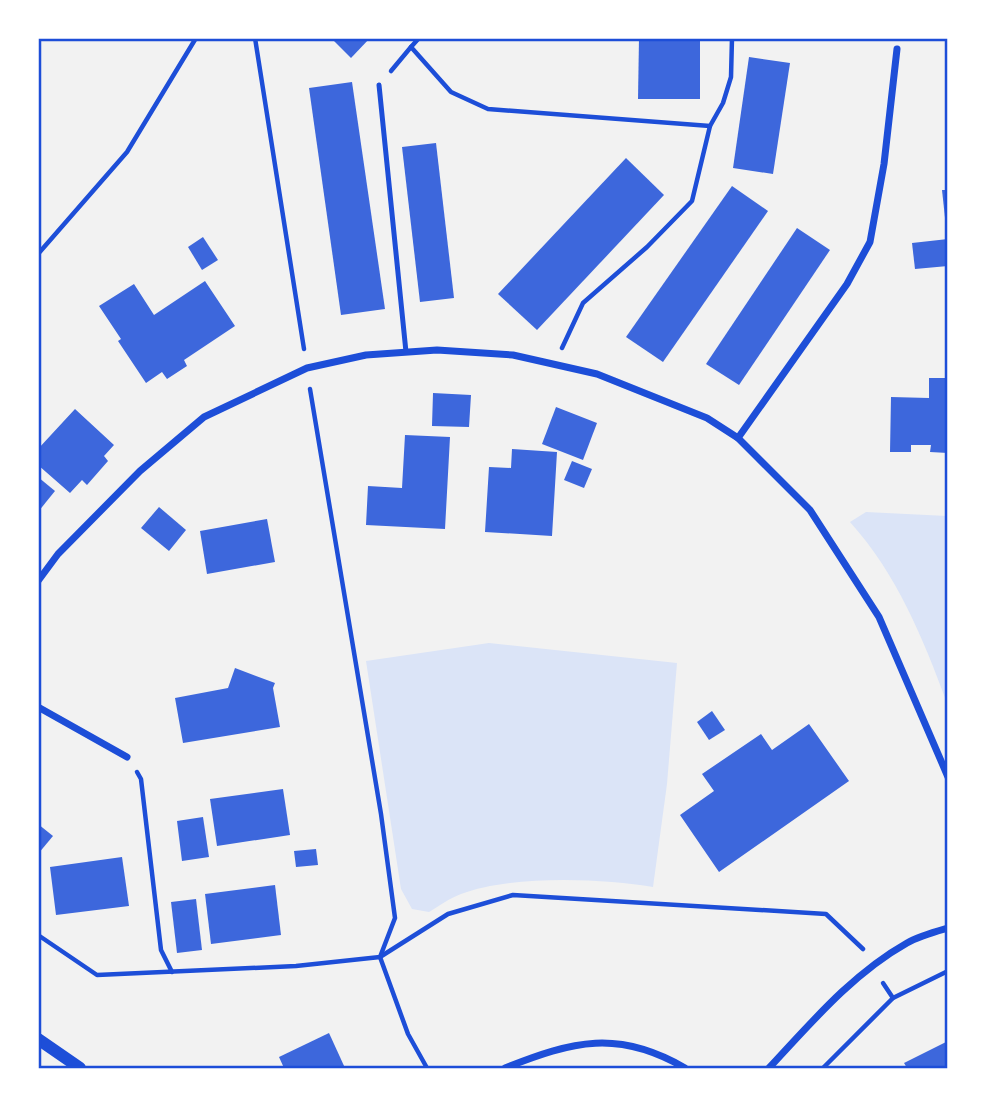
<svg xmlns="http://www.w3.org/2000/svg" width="986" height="1107" viewBox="0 0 986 1107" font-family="Manrope,sans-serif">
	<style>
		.green { fill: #dbe4f7 }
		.building { fill: #3d67dc }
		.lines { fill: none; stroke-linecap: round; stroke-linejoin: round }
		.path { stroke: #1d4ed8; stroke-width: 4.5 }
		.service { stroke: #1d4ed8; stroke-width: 5 }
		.minor { stroke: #1d4ed8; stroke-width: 7 }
		.tertiary { stroke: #1d4ed8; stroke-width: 12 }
		.neatline { fill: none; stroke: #1d4ed8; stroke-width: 2.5 }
	</style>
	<rect width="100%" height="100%" fill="#f2f2f2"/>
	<g class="green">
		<path d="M866,512L947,516V703C923,638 897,574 850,522Z"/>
		<path d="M489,643L677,663L667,784L653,887C602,878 510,875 461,894C450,898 439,906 429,912L412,909L401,889L366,661Z"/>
	</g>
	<g class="building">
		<polygon points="331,38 370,38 351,58"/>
		<polygon points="639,38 700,38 700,99 638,99"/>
		<polygon points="749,57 790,63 773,174 733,168"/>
		<polygon points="352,82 385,309 341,315 309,88"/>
		<polygon points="436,143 454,298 420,302 402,147"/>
		<polygon points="626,158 664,195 537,330 498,294"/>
		<polygon points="732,186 768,211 663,362 626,337"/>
		<polygon points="942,190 948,190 948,227 946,227"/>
		<polygon points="797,228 830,250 739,385 706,364"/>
		<polygon points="203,237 218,260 202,270 188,247"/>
		<polygon points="948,239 948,266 915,269 912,243"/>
		<polygon points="205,281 235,326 184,360 187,366 167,379 162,372 146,383 118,341 121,339 99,306 134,284 154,315"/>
		<polygon points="929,378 948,378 948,453 930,452 931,445 911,445 911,452 890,452 891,397 929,398"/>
		<polygon points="433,393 471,395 469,427 432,426"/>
		<polygon points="556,407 597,423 583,460 542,444"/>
		<polygon points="75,409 114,445 104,456 108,461 87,485 82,480 70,493 38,465 38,449"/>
		<polygon points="405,435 450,437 445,529 366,525 368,486 402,488"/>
		<polygon points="512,449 557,452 552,536 485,532 489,467 511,468"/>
		<polygon points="572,461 592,469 584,488 564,480"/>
		<polygon points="38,477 55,491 38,512"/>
		<polygon points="159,507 186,530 169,551 141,528"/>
		<polygon points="267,519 275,562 207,574 200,531"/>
		<polygon points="235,668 275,683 273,688 280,727 183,743 175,698 228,688"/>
		<polygon points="712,711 725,730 709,740 697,722"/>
		<polygon points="809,724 849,781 719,872 680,815 714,791 702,774 761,734 772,750"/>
		<polygon points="283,789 290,835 217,846 210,799"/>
		<polygon points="203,817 209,857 182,861 177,821"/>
		<polygon points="38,824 53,836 38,854"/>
		<polygon points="316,849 318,865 296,867 294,851"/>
		<polygon points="122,857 129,906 56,915 50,867"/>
		<polygon points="275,885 281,935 211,944 205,894"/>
		<polygon points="196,899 202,950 177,953 171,902"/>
		<polygon points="329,1033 345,1068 284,1068 279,1057"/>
		<polygon points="948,1041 948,1068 907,1068 904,1063"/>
	</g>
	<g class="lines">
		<g class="path">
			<polyline points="255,38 304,349"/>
			<polyline points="419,38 411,47 451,92 488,109 710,126"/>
			<polyline points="391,71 411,47"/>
			<polyline points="38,254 127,152 196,38"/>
			<polyline points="562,348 583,303 647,247 692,201 710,126 723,103 731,77 732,38"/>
			<polyline points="310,389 381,814 395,918 380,957 408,1034 427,1068"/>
			<polyline points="137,772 141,779 161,950 172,972"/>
			<polyline points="38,935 97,975 296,966 380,957 448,914 513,895 826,914 863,949"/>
			<polyline points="883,983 893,998"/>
			<polyline points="823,1068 893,998 948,971"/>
		</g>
		<polyline class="service" points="379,85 406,352"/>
		<g class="minor">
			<polyline points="738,438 847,284 870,242 884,164 897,49"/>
			<polyline points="38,581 58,554 140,471 204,417 307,368 366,355 437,350 513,355 597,374 707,418 738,438 810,510 879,617 948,777"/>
			<polyline points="38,707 127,757"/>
			<path d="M505,1068C573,1041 618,1029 685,1068"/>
			<path d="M769,1068C811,1023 852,974 907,943C919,936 934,932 948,928"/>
		</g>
		<polyline class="tertiary" points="38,1039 80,1068"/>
	</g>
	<rect width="986" height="1107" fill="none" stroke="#ffffff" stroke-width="80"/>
	<rect x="40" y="40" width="906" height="1027" class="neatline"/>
</svg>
